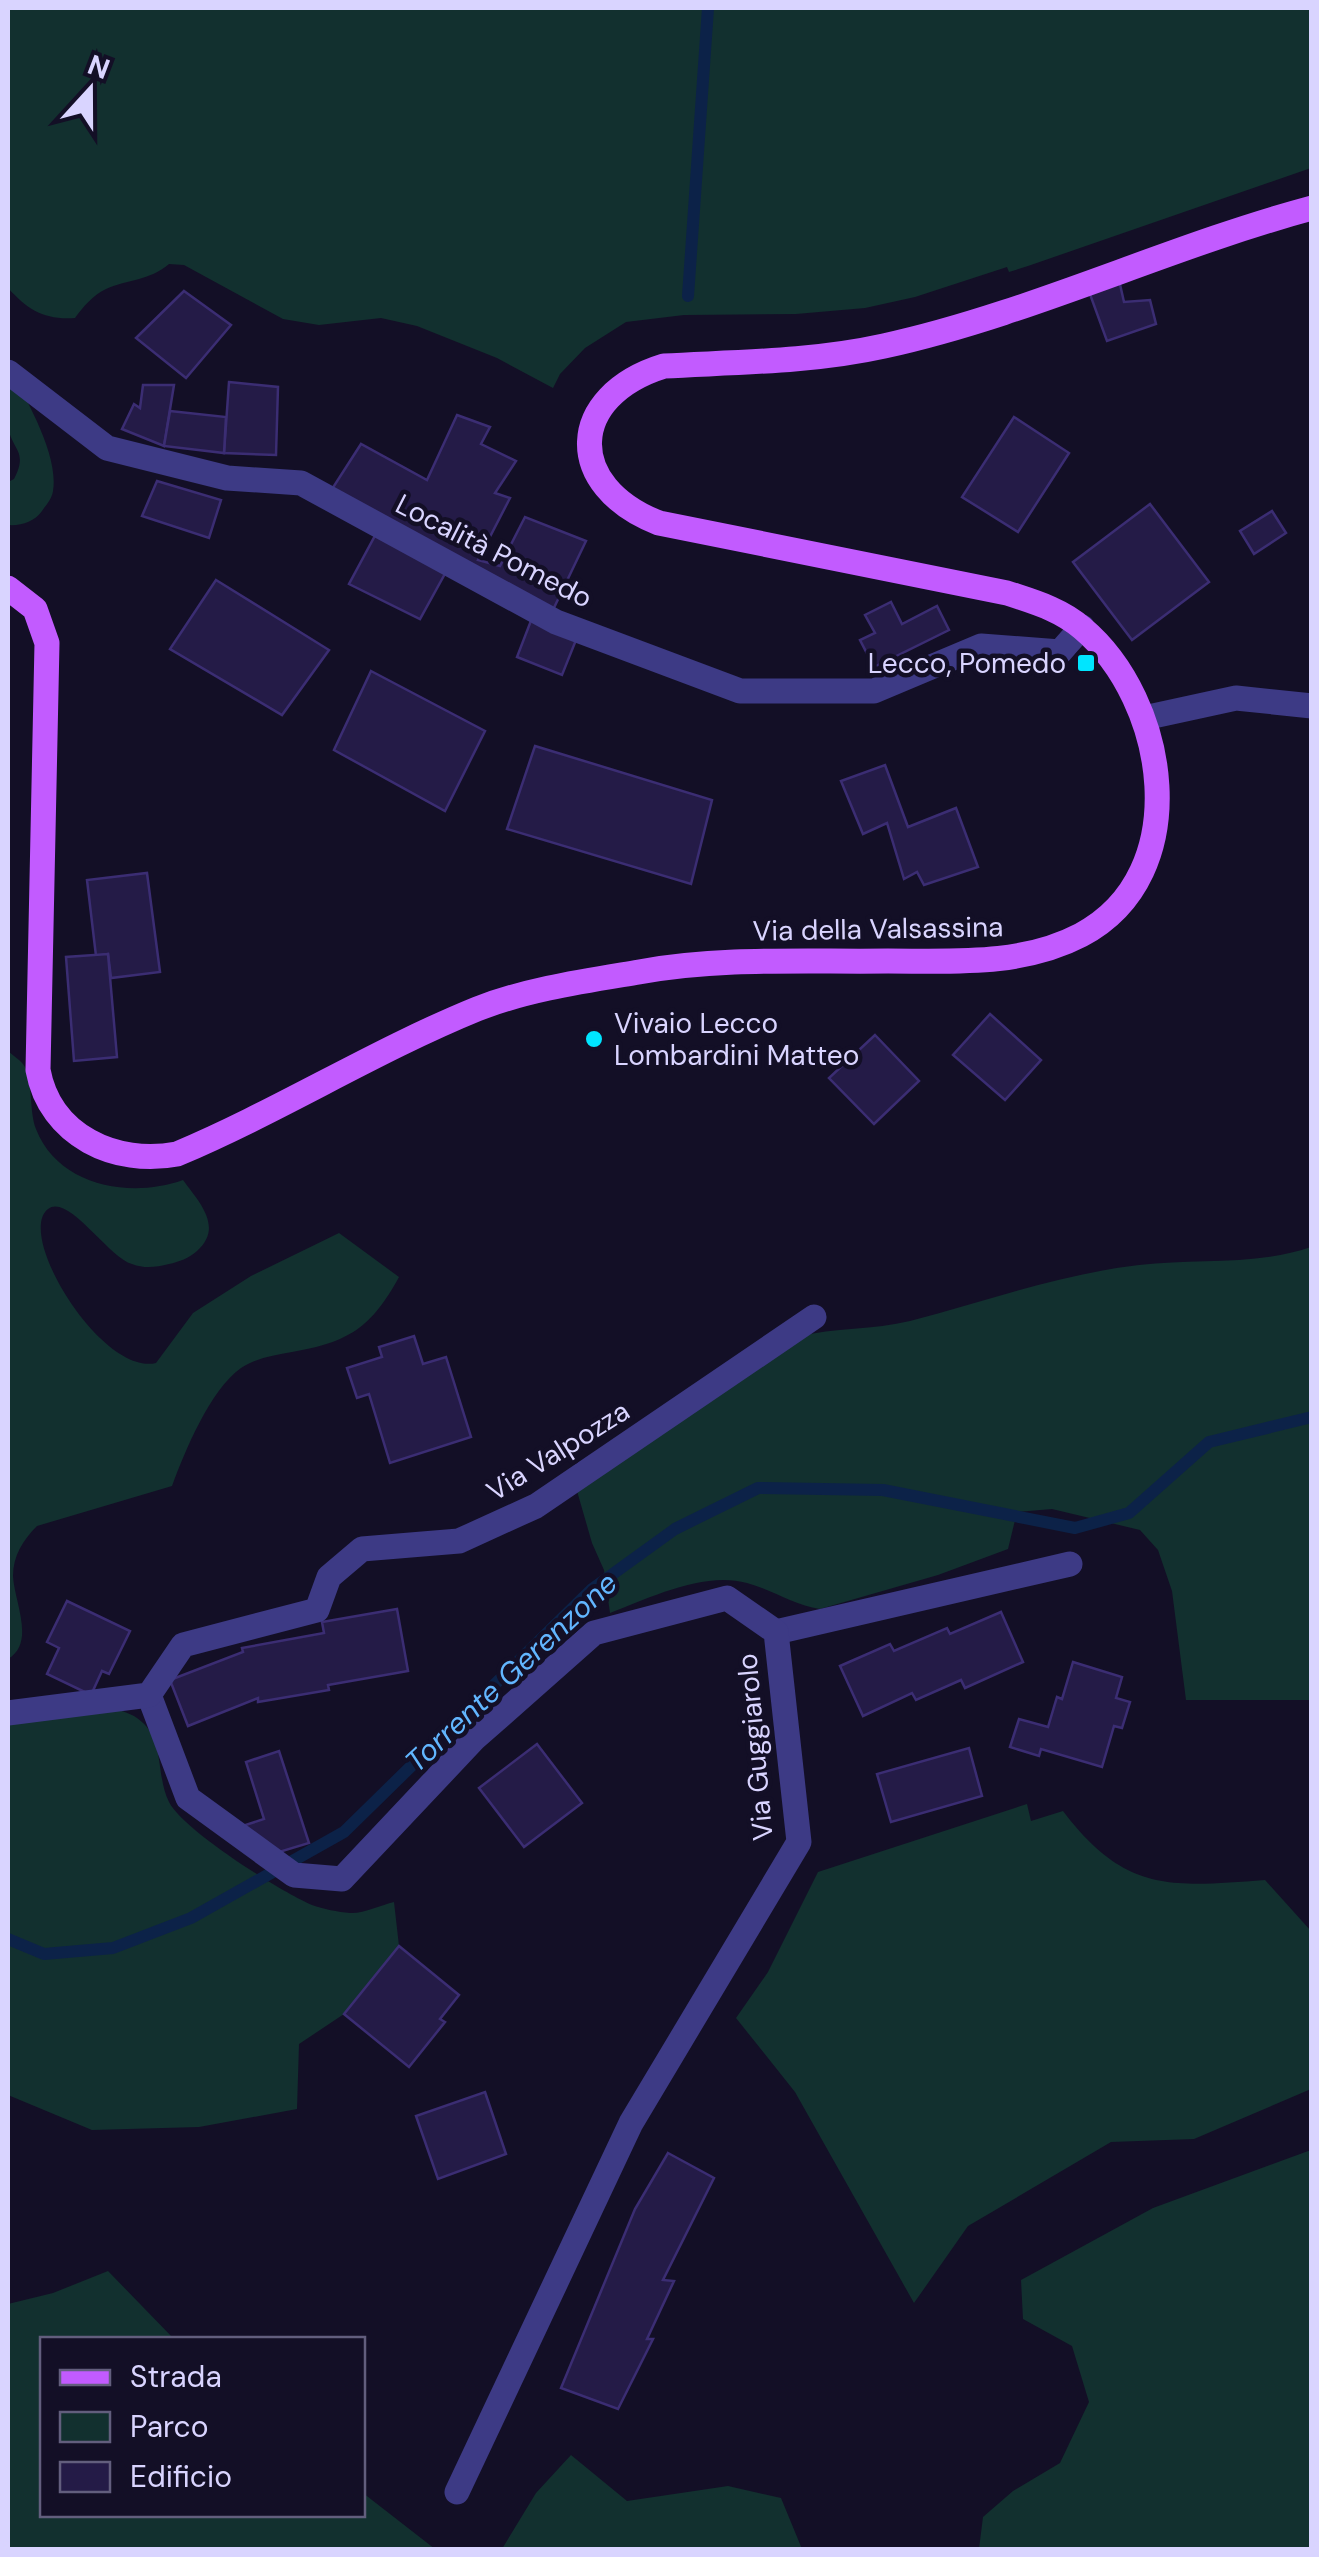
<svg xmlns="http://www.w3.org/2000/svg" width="1319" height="2557" viewBox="0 0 1319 2557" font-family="'DM Sans',sans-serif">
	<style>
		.green { fill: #12302f }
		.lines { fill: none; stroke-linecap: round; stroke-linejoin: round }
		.stream { stroke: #0c2248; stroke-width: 12 }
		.building { fill: #241b47; stroke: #3b2d73; stroke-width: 2.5 }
		.minor { stroke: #3d3a85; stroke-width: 25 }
		.major { stroke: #c25bff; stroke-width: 25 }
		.poi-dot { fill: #00e5ff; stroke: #130f26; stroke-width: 4 }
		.labels { text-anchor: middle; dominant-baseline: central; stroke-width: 9; stroke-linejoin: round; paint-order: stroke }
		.street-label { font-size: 28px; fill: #d9d4ff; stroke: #130f26 }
		.poi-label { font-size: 28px; fill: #d9d4ff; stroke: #130f26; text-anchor: end }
		.water-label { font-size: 30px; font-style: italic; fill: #62b6ff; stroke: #130f26 }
	</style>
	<rect width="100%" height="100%" fill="#130f26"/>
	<g class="green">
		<path d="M8,8H1311V168L1028,266L1009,272L1007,267L915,297L865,308L796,314L684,315L626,322L585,348L560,374L553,388L497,358L417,326L381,318L319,325L283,319L184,265L169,264C149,281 128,279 106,289C93,295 83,307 75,318C44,320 28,310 8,288Z"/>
		<path d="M8,367C26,398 59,455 53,491C52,499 46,505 42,511C34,522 21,526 8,525V482L14,479C29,450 11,450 8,426C5,407 8,386 8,367Z"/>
		<path d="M8,1051C12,1055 22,1061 25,1067C33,1081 29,1111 36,1129C58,1186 130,1199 183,1180C199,1202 224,1227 197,1251C189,1258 179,1262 169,1264C156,1267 145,1269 132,1264C108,1257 68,1193 48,1209C15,1235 102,1376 156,1363L193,1313L251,1276L339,1233L399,1277C371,1328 349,1342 292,1352C274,1355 257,1358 241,1368C210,1390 185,1451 172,1486L37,1526C23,1540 13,1556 13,1576C14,1601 36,1643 8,1659Z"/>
		<path d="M1311,1247V1700H1186L1172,1591L1158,1550L1140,1530L1052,1509L1017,1512L1008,1549L938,1575L820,1609C794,1605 773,1590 747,1583C703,1571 650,1598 610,1613L604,1570L592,1543L577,1491C648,1419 697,1366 798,1337C834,1327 874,1330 910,1321C986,1301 1061,1274 1139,1265C1196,1258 1256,1266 1311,1247Z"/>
		<path d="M8,1707C41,1707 109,1699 137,1718C166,1738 155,1774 169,1802C183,1830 281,1892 312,1905C323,1909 338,1912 350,1913C363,1914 381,1905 394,1902L399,1946L344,2014L299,2044L297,2109L199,2127L92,2130L8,2095Z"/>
		<path d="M1027,1804L1031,1821L1063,1811C1125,1893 1171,1887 1265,1880L1311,1931V2089L1194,2139L1111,2142L968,2226L914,2303L795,2092L736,2018L768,1972L818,1872Z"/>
		<polygon points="1311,2150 1311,2549 979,2549 983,2517 1013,2491 1060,2463 1089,2402 1072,2346 1023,2319 1021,2280 1153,2208"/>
		<polygon points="108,2271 174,2339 42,2340 42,2514 362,2514 363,2493 435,2549 8,2549 8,2304 53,2293"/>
		<polygon points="571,2455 627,2501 728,2486 781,2498 802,2549 502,2549 536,2493"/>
	</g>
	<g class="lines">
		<g class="stream">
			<polyline points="688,296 708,8"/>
			<polyline points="8,1939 44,1954 113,1948 191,1918 344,1832 592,1589 675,1529 758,1488 883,1490 1075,1528 1129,1513 1209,1442 1312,1417"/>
		</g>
	</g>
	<g class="building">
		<polygon points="1119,280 1124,302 1150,300 1156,324 1107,341 1087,286"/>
		<polygon points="184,291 231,325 186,378 136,338"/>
		<polygon points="229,382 278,387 276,455 224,453"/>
		<polygon points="143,385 174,385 164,446 122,429 134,404 140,408"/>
		<polygon points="170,411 226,417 224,453 164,446"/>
		<polygon points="457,415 490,427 481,444 516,461 495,493 510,498 478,560 500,566 525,517 586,541 551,614 332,489 361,444 427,480"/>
		<polygon points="1014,417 1069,453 1018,532 962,497"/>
		<polygon points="157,481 221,500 209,538 142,516"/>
		<polygon points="1150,504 1209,582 1132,640 1073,562"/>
		<polygon points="1272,511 1286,533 1254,554 1240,531"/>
		<polygon points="377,532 447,570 420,619 349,584"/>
		<polygon points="216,580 329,650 282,715 170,649"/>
		<polygon points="891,602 902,624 937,606 949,630 874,667 860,640 875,633 865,615"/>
		<polygon points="532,618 578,635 562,675 517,657"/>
		<polygon points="371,671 485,731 445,811 334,750"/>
		<polygon points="535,746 712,800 691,884 507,829"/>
		<polygon points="885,765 908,827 956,808 978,867 924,885 917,872 904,879 887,823 863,834 841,781"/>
		<polygon points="147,873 160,972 111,978 108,954 96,956 87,880"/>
		<polygon points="108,954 117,1057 74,1061 66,957"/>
		<polygon points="990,1014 1041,1060 1005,1100 953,1055"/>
		<polygon points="875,1035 919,1081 874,1124 829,1078"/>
		<polygon points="414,1336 423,1364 446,1357 471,1437 390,1463 369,1394 357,1398 347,1368 382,1357 379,1347"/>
		<polygon points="67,1601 130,1631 109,1674 102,1671 91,1695 47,1674 59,1648 47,1642"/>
		<polygon points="397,1609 408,1671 328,1685 329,1690 258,1702 258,1698 188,1726 170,1680 243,1652 242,1648 324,1633 322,1622"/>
		<polygon points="1001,1612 1023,1662 965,1688 961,1680 916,1700 912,1693 863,1716 840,1666 890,1644 894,1651 947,1628 950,1634"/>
		<polygon points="1073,1662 1122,1677 1116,1698 1130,1702 1122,1728 1114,1726 1102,1767 1041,1749 1039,1756 1010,1747 1019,1719 1048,1727 1057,1697 1062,1699"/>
		<polygon points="537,1744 582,1803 524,1847 479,1788"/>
		<polygon points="969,1748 982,1796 891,1822 877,1774"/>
		<polygon points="279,1751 309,1843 276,1853 236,1828 264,1819 246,1762"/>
		<polygon points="399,1946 459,1995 440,2019 445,2022 409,2067 344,2014"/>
		<polygon points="485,2092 506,2154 438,2179 416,2116"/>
		<polygon points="668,2153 714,2178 663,2280 674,2281 647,2339 653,2339 618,2409 561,2388 635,2209"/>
	</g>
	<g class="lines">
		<g class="minor">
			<polyline points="8,372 107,448 227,478 301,483 556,622 740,691 874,691 981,646 1060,652 1082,627"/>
			<polyline points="1144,718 1236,698 1312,706"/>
			<polyline points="776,1632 1070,1564"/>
			<polyline points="149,1695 188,1798 294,1875 342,1879 474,1739 594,1633 727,1598 776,1632 799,1842 631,2123 457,2492"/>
			<polyline points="8,1713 149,1695 183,1645 317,1610 329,1577 362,1549 459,1541 536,1506 814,1317"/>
		</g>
		<path class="major" d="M8,588L35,609L47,643L38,1070C50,1136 116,1166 177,1154C279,1111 374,1051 477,1009C528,989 585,981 639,972C721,957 805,962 888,961C953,961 1022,966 1081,935C1196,874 1168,700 1082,628C1060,609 1034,602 1007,593L659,523C564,486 567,396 664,366C737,362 812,362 884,346C1030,314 1167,247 1312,208"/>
	</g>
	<g class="poi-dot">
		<rect x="1076" y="653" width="20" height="20" rx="5"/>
		<circle cx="594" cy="1039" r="10"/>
	</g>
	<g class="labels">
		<g class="street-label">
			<text transform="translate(494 551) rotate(27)">Località Pomedo</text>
			<text transform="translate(878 929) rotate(-1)">Via della Valsassina</text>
			<text transform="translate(558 1451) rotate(-32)">Via Valpozza</text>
			<text transform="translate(755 1747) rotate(-95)">Via Guggiarolo</text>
		</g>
		<g class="poi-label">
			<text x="1066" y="663">Lecco, Pomedo</text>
			<text x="614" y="1023" text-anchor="start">Vivaio Lecco<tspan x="614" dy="32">Lombardini Matteo</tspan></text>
		</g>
		<g class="water-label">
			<text transform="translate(511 1672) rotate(-43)">Torrente Gerenzone</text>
		</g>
	</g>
	<rect width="1319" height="2557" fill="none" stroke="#d9d4ff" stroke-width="20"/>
	<rect x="40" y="2337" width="325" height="180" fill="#130f26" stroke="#625e7d" stroke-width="2.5"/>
	<rect x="60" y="2370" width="50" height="15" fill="#c25bff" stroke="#625e7d" stroke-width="2.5"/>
	<text x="130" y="2387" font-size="30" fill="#d9d4ff">Strada</text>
	<rect x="60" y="2412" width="50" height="30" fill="#12302f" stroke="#625e7d" stroke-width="2.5"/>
	<text x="130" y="2437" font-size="30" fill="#d9d4ff">Parco</text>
	<rect x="60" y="2462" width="50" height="30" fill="#241b47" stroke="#625e7d" stroke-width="2.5"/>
	<text x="130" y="2487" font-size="30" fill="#d9d4ff">Edificio</text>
	<g transform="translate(90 90) rotate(21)" stroke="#130f26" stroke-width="8" paint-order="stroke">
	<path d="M0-8L18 38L0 25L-18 38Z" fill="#d9d4ff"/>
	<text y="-15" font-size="28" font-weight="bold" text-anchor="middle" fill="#d9d4ff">N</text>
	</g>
</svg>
